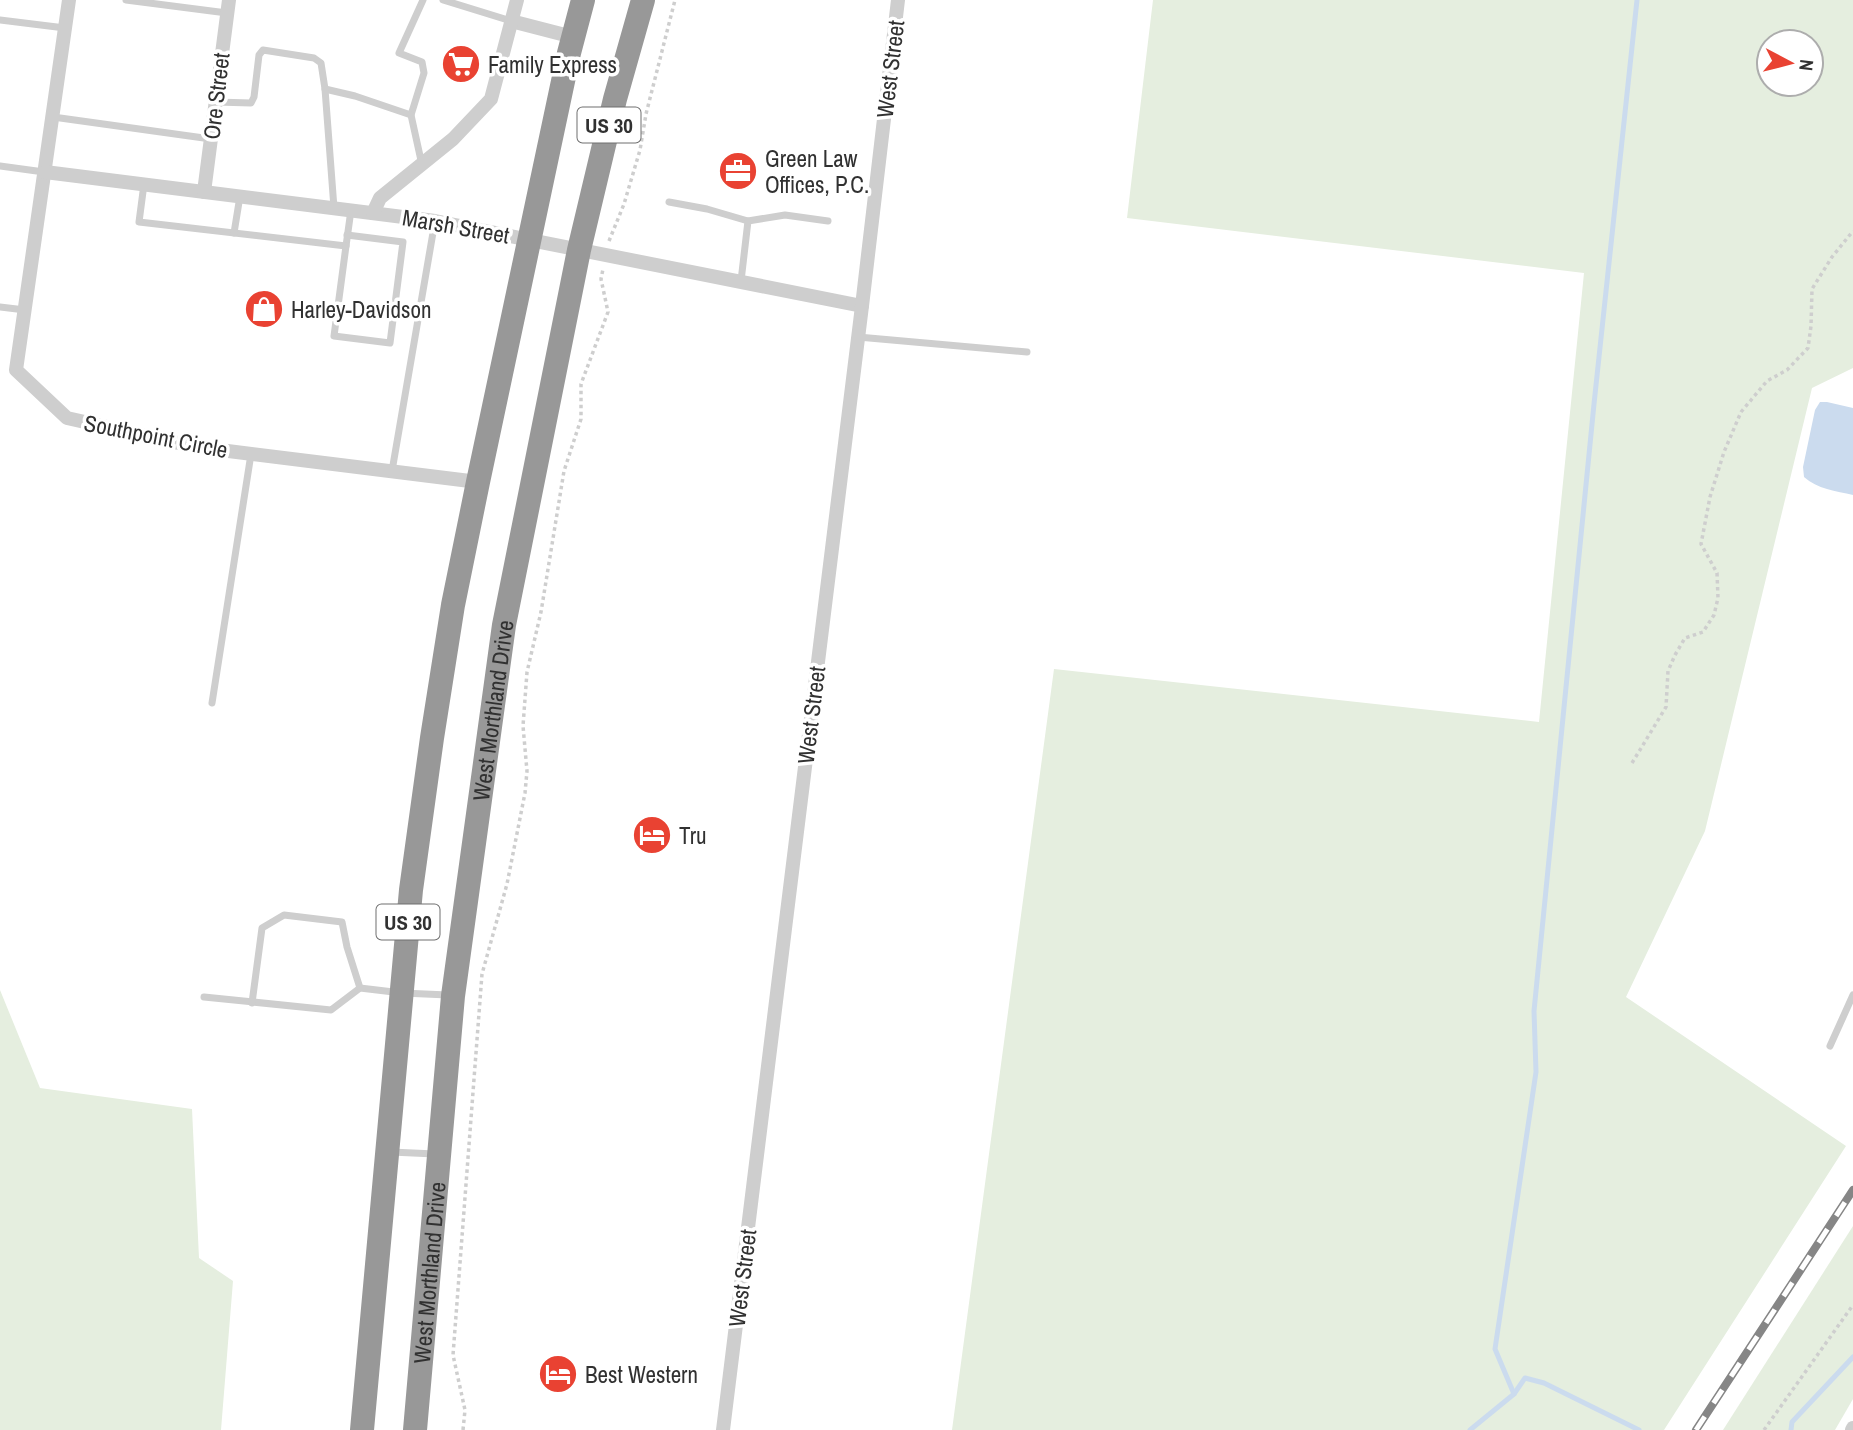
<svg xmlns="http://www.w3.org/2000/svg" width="1853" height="1430" viewBox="0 0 1853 1430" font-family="'Archivo Narrow',sans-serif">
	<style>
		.green { fill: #e5eedf; fill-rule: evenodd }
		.water { fill: #cbdbee }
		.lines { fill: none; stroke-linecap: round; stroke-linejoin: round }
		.stream { stroke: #cbdbee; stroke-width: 5 }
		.path { stroke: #cecece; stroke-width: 3.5; stroke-dasharray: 3.5 3.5; stroke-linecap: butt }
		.lane { stroke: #cecece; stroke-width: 7 }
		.street { stroke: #cecece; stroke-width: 14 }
		.highway { stroke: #989898; stroke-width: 24 }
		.rail-casing { stroke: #868686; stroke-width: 8 }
		.rail { stroke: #fff; stroke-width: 5; stroke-dasharray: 16; stroke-linecap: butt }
		.labels { text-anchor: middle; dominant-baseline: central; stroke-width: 7; stroke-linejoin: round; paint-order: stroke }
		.shield { fill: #fff; stroke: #6f6f6f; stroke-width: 2 }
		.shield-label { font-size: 21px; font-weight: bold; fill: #313131 }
		.poi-label { font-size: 23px; fill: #313131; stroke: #fff; text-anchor: start }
		.street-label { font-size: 23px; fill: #313131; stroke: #fff }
	</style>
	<rect width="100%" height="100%" fill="#fff"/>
	<g class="green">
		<path d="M1153,0H1853V368L1812,388L1705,831L1626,997L1846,1146L1664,1430H952L1054,669L1539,722L1584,273L1127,218ZM1769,42H1811V84H1769Z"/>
		<polygon points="0,990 40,1088 192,1109 199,1258 233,1281 221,1430 0,1430"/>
		<polygon points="1853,1226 1853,1399 1835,1430 1723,1430"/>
	</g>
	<path class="water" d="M1820,402H1827L1853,408V495C1836,491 1817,489 1804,477L1803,467L1815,410Z"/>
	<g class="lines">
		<g class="stream">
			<polyline points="1514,1394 1495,1349 1536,1072 1534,1011 1594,404 1637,0"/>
			<polyline points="1470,1430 1514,1394 1525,1378 1544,1383 1639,1430"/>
			<polyline points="1791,1430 1792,1422 1853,1357"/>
		</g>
		<g class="path">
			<polyline points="609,241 624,204 640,150 646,114 675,0"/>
			<polyline points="1632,763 1666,707 1668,671 1675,655 1685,638 1703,632 1714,615 1718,598 1717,573 1701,544 1710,497 1724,452 1741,412 1767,381 1787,370 1808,348 1811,326 1812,289 1832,257 1853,231"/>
			<polyline points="463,1430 465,1410 453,1355 482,974 507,884 525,793 527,771 523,726 527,672 541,612 564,471 581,419 581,384 608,312 601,279 603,269"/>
			<polyline points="1764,1430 1853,1305"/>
		</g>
		<g class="lane">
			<polyline points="126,0 227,13"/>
			<polyline points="443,0 511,21"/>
			<polyline points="0,20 65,28"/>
			<polyline points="325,89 355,96 411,115 424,73 422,62 399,53 423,0"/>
			<polyline points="216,102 251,103 254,97 259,55 263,50 314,58 321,63 325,89 334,208"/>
			<polyline points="411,115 422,165"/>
			<polyline points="53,117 211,139"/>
			<polyline points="0,166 44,172"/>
			<polyline points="144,184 139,222 346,246 351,210"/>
			<polyline points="669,202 707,209 748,221"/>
			<polyline points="234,233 240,196"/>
			<polyline points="346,246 334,336 390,343 403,242 347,235"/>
			<polyline points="741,281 748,221 785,215 828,221"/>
			<polyline points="0,307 25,310"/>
			<polyline points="858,337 1027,352"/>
			<polyline points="392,471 435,221"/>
			<polyline points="212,703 251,454"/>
			<polyline points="204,997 331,1010 360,988 402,993 448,995"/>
			<polyline points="252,1003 262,928 284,915 342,922 347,947 360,988"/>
			<polyline points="1830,1046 1853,995"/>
			<polyline points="391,1152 435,1154"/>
		</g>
		<g class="street">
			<polyline points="69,0 16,370 67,418 196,447 478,482"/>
			<polyline points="511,21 573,37"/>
			<polyline points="45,172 435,221 862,306"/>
			<polyline points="204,192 229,0"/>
			<polyline points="373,213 380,198 453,139 491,99 517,0"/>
			<polyline points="723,1430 862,306 898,0"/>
			<polyline points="1852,1430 1853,1428"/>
		</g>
		<g class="highway">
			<polyline points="362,1430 411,890 432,738 453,605 478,482 569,53 583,0"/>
			<path id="s1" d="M415,1430L453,996L504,625L579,250L615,99L643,0"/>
		</g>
		<g class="rail-casing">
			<polyline id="rail" points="1696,1430 1853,1190"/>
		</g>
		<use href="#rail" class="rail"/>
	</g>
	<defs>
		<g id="supermarket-disc" transform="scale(2.0125)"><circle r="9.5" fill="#e94232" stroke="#fff"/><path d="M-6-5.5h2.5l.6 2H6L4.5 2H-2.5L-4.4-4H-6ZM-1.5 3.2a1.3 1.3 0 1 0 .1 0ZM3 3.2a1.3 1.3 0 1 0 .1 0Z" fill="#fff"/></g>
		<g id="office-disc" transform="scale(2.0125)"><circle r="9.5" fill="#e94232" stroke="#fff"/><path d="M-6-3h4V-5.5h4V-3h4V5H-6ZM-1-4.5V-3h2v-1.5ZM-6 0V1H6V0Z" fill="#fff"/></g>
		<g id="shop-disc" transform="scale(2.0125)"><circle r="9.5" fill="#e94232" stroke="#fff"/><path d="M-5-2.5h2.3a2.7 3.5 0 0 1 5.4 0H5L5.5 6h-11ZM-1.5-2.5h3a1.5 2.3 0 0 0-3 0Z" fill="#fff"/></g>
		<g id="hotel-disc" transform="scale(2.0125)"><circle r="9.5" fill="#e94232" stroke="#fff"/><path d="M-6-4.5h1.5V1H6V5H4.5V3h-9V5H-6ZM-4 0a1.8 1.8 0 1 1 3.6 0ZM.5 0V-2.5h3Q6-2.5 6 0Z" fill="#fff"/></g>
	</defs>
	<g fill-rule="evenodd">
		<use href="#supermarket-disc" x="461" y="64"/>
		<use href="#office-disc" x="738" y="171"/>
		<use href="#shop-disc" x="264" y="309"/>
		<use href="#hotel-disc" x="652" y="835"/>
		<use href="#hotel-disc" x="558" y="1374"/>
	</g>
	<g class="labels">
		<g class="shield">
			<rect x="577.5" y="107.5" width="63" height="35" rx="5"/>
			<rect x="376.5" y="904.5" width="63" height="35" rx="5"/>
		</g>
		<g class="shield-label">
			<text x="609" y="125">US 30</text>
			<text x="408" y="922">US 30</text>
		</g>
		<g class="poi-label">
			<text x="488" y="64">Family Express</text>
			<text x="765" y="158">Green Law<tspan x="765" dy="26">Offices, P.C.</tspan></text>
			<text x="291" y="309">Harley-Davidson</text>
			<text x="679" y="835">Tru</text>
			<text x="585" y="1374">Best Western</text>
		</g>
		<g class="street-label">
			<text transform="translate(890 69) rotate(-83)">West Street</text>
			<text transform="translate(216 96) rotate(-83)">Ore Street</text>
			<text transform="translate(456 226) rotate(10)">Marsh Street</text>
			<text transform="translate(156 436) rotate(11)">Southpoint Circle</text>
			<text stroke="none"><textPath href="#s1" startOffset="724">West Morthland Drive</textPath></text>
			<text transform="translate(811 715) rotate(-83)">West Street</text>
			<text stroke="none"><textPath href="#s1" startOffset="158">West Morthland Drive</textPath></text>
			<text transform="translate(742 1278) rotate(-83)">West Street</text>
		</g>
	</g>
	<g transform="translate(1790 63) rotate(97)"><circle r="33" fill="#ffffff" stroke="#adadad" stroke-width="2"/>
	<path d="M0-5L12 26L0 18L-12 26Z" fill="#e94232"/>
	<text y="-10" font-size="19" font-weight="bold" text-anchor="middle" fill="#313131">N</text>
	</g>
</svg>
